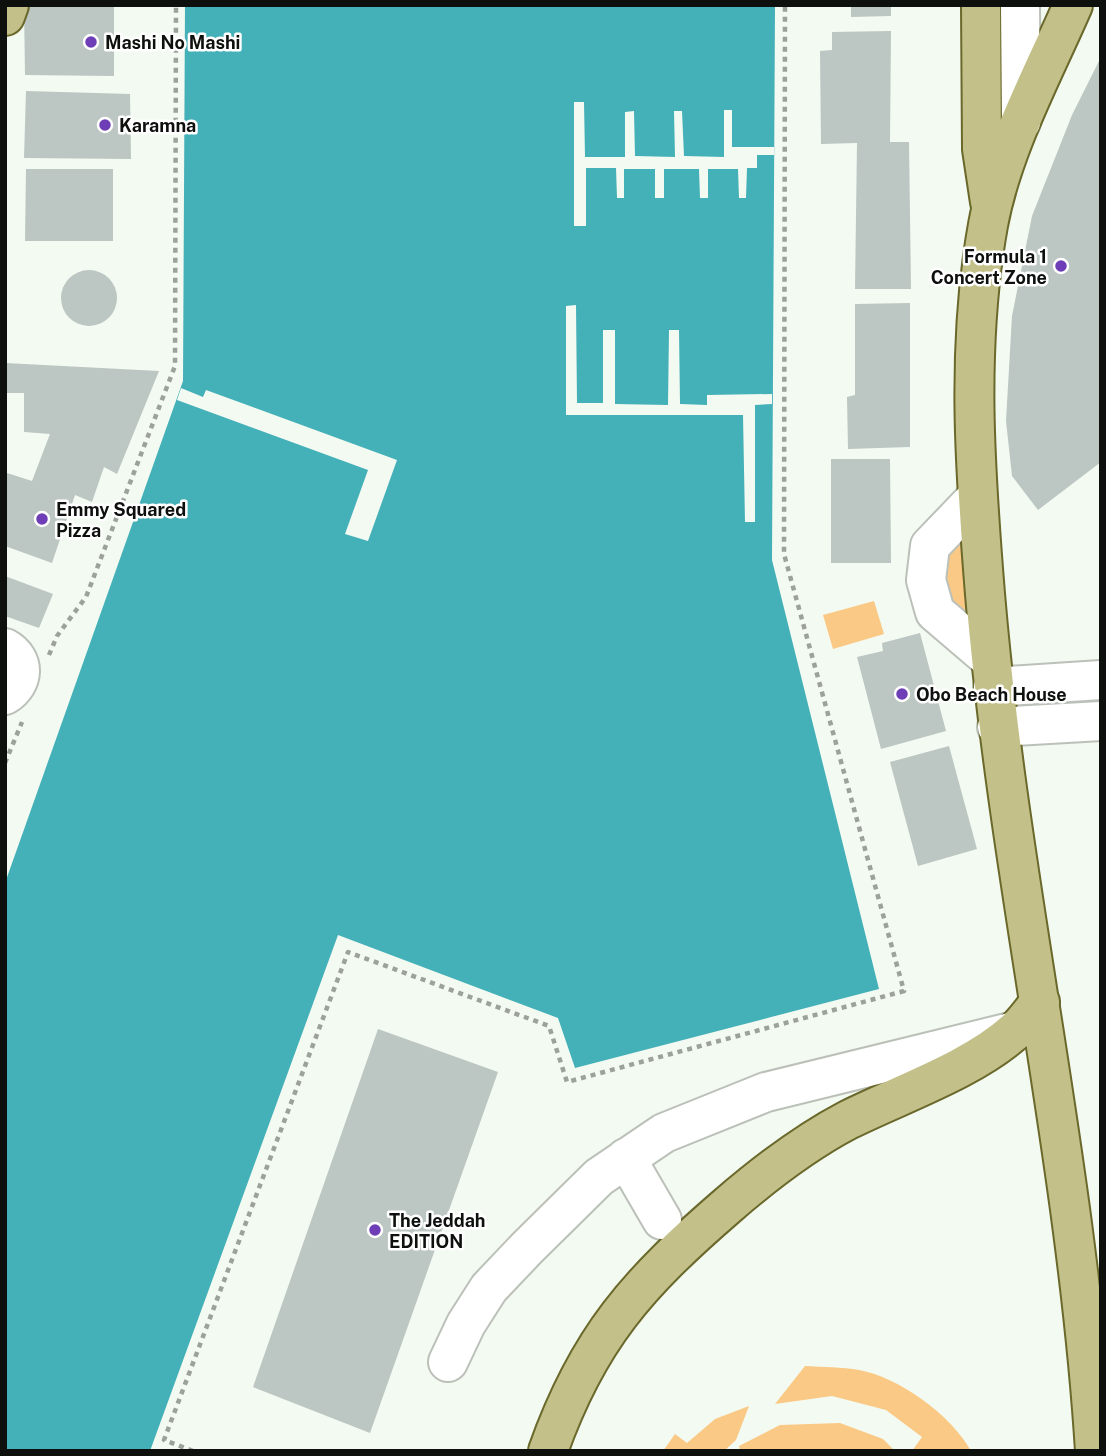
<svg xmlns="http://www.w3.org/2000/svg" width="1106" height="1456" viewBox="0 0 1106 1456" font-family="'Public Sans',sans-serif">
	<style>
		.green { fill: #fac985 }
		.water { fill: #44b0b8 }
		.pier { fill: #f3faf1 }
		.building { fill: #bcc6c2 }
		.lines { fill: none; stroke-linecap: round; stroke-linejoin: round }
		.minor-casing { stroke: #bbc1b9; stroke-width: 42 }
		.major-casing { stroke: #6a682b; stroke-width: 42 }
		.path { stroke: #9ca19b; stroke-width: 4.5; stroke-dasharray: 5 5; stroke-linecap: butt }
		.minor { stroke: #fff; stroke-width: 38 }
		.major { stroke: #c3c189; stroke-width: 38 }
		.poi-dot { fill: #6e3eb6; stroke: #fff; stroke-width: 2.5 }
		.labels { text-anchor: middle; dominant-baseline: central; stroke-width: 5; stroke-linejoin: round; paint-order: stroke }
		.poi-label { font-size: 18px; font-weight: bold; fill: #0e100e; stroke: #fff; text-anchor: start }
	</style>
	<rect width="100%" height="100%" fill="#f3faf1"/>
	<g class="green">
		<polygon points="959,540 962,545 968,609 963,613 943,592 944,547"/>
		<polygon points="874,601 884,634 833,649 823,615"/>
		<path d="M805,1366C823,1367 842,1367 859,1370C899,1377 952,1416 971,1451H912L922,1437L886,1410L832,1396L775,1404Z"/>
		<polygon points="749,1406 736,1440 724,1451 663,1451 675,1434 687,1443 715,1419"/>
		<polygon points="840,1423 883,1439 895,1451 740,1451 739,1446 780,1425"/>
	</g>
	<polygon class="water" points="185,5 775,5 772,560 879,989 575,1068 558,1018 338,935 150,1451 5,1451 5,883 183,381"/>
	<g class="pier">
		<polygon points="574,102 584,102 585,157 625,157 625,112 634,111 635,156 675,157 674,111 682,111 684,156 724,157 724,110 732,110 732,147 774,147 774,155 757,155 757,168 747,168 746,198 739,198 738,169 708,169 708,198 700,198 699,169 664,169 664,198 655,198 655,169 624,169 624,198 617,198 616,168 586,168 586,226 574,226"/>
		<polygon points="576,305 577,403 603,403 603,330 615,330 615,404 668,405 669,330 679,330 680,404 707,405 707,395 772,394 772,404 755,405 755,522 745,522 743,415 566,415 566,306"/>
		<polygon points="181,388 203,397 206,390 397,460 368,541 345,534 368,470 177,400"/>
	</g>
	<g class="building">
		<polygon points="851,5 891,5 891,16 851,17"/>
		<polygon points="24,6 114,7 114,76 25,75"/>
		<polygon points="891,31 890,142 909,142 911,289 855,289 857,143 821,144 820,51 832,50 832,32"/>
		<polygon points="1101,57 1101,462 1038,510 1012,476 1006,421 1012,316 1032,216 1072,115"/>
		<polygon points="26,91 130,94 131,159 24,158"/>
		<polygon points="26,169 113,169 113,241 25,241"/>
		<circle cx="89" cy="298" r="28"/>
		<polygon points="910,303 910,447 848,449 847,397 855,395 855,304"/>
		<polygon points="5,363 159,371 117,474 104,467 92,502 75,495 52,563 5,546 7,473 32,481 50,434 24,432 24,393 5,393"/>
		<polygon points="831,459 890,459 891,563 831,563"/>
		<polygon points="5,576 53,594 39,628 5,616"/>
		<polygon points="920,633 946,731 881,749 857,657 883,651 882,643"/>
		<polygon points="949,746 977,849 918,866 890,762"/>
		<polygon points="378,1029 498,1072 370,1433 253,1387"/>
	</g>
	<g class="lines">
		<g class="minor-casing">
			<g id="minor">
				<polyline points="1020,5 1021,122"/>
				<polyline points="977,497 930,546 926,580 935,612 990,659"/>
				<path d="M5,648C26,660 24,683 5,695"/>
				<polyline points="993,687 1101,680"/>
				<polyline points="997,727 1101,721"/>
				<polyline points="626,1158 662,1220"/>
				<polyline points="448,1362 466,1324 489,1288 527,1248 599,1177 664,1133 766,1092 1015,1031"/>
			</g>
		</g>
		<g class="major-casing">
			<g id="major">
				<polyline points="981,5 982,149 990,202"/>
				<path d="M1073,5C1042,76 1002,149 988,225C966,347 975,471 985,594C1009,881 1077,1163 1095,1451"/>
				<polyline points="5,16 9,5"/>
				<path d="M548,1451C588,1338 638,1283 727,1206C764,1174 804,1143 848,1120C900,1094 972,1070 1016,1030C1025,1022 1032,1011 1040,1002"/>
			</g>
		</g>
		<g class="path">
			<polyline points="49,655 57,636 86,597 175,366 176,5"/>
			<polyline points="5,763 22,722"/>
			<polyline points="193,1451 164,1440 348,952 549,1026 567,1082 904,991 784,554 785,5"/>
		</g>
		<use href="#minor" class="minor"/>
		<use href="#major" class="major"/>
	</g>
	<g class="poi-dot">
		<circle cx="91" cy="42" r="7"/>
		<circle cx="105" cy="125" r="7"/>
		<circle cx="1061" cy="266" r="7"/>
		<circle cx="42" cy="519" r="7"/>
		<circle cx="902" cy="694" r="7"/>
		<circle cx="375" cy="1230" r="7"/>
	</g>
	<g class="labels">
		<g class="poi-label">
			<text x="105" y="42">Mashi No Mashi</text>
			<text x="119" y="125">Karamna</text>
			<text x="1047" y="256" text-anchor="end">Formula 1<tspan x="1047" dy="21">Concert Zone</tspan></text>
			<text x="56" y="509">Emmy Squared<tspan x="56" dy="21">Pizza</tspan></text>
			<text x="916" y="694">Obo Beach House</text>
			<text x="389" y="1220">The Jeddah<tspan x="389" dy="21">EDITION</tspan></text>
		</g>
	</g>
	<rect width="1106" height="1456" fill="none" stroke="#0e100e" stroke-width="14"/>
</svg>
